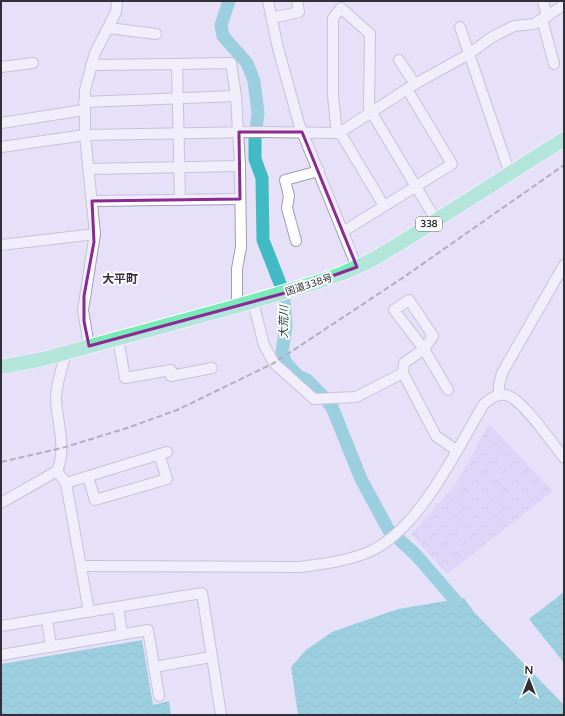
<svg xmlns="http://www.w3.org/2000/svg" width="565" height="716" viewBox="0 0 565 716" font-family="'Varela Round','Noto Sans JP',sans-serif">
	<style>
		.park { fill: url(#park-crowns) }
		.water { fill: url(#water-waves) }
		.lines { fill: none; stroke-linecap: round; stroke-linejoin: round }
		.river { stroke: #41bbc3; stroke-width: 13 }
		.minor-casing { stroke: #a29db4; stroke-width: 12 }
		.highway-casing { stroke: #fff; stroke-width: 16 }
		.minor { stroke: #fff; stroke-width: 10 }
		.highway { stroke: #78ebb9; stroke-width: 14 }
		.rail { stroke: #73707e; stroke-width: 2; stroke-dasharray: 6 3; stroke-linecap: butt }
		.marked { fill: none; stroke: #8b2a93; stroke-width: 3; stroke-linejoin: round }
		.labels { text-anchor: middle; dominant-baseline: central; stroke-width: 4; stroke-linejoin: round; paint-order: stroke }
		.shield { fill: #fff; stroke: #6f6d74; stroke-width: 1 }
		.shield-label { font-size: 9px; font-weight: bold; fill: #312f38 }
		.street-label { font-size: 10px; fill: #312f38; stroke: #fff }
		.water-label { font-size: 11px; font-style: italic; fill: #1a3031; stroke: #fff }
		.quarter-label { font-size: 12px; font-weight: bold; fill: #353043; stroke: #fff }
	</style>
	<defs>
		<pattern id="park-crowns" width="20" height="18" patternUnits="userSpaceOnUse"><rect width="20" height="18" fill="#d5c9fb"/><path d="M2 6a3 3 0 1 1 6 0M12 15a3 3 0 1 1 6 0" fill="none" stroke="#b7add8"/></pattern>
		<pattern id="water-waves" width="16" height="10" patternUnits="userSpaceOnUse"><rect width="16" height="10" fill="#41bbc3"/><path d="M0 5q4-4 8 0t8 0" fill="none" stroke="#37989f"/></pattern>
	</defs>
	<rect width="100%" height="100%" fill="#e6e0f8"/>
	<polygon class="park" points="489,424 553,491 447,574 411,534 456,484"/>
	<g class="water">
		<polygon points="564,592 564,663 529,619"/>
		<polygon points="464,598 474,612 564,705 564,715 298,715 291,667 306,650 332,632 398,609"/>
		<polygon points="142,640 153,705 169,701 171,715 1,715 1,664"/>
	</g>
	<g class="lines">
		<polyline class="river" points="229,1 221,25 223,36 247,63 254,81 258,113 255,137 255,159 262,178 263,240 281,286 284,301 286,326 282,352 286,363 298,376 307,380 319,392 332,407 361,479 388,529 416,555 455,600"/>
		<g class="minor-casing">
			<g id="minor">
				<polyline points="268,1 278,48 299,124 357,267"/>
				<polyline points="543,1 547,17"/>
				<polyline points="272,18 299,12 297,1"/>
				<polyline points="542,19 554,64"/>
				<polyline points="460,27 510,174"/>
				<polyline points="109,28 156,34"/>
				<polyline points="399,60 415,84"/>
				<polyline points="177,64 231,63 236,96 240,166 241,247 237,269 237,306"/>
				<polyline points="91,65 177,64 180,200"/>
				<polyline points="1,67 33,63"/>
				<polyline points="84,102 236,96"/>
				<polyline points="1,123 84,110"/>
				<polyline points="1,147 85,135 259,132 339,133 415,84 469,54 492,37 514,26 534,24 564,5"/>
				<polyline points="89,169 240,166"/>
				<polyline points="92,201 240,199"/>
				<polyline points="384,206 336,126 333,95 333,18 341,8 370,34 369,108 436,220"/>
				<polyline points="344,231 452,164 407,89"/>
				<polyline points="296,241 287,208 289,196 285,180 319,171"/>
				<polyline points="1,245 95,234"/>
				<polygon points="409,300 433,336 424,349 394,310"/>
				<polyline points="253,302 264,345 274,363 314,399 356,397 403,373"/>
				<polyline points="118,339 125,378 171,370 171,376 212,368"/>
				<polyline points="89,346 83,310 95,234 85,135 85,90 95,53 116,12 117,1"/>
				<polyline points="448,390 424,349 404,363 403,373 436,436 456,450"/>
				<polyline points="499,395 499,385 502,373 564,265"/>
				<polyline points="57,471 66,483 89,612"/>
				<polyline points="88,477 95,500 167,479 159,454"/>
				<polyline points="66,483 167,452"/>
				<path d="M1,503L57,471C67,448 57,423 56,399C56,384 62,368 66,353"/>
				<path d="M82,566L300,567C324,564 348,561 371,551C421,527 456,450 484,404C491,398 499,392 509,396C525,403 552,443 564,458"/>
				<polyline points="118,607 122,634"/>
				<polyline points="47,619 51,647"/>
				<polyline points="1,626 202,593 221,715"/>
				<polyline points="1,655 148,630 159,696"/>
				<polyline points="154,667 211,657"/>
			</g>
		</g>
		<g class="highway-casing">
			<polyline id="highway" points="1,367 43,359 237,306 318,282 343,273 372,260 402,242 564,139"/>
		</g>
		<use href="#minor" class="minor"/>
		<use href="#highway" class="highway"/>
		<polyline class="rail" points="1,462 62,448 127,428 177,410 274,363 401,279 564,165"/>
	</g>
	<path d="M0 0H565V716H0ZM239,132H302L357,267L285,293L89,346L84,321V296L94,242L92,201L240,199Z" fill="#e6e0f8" fill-opacity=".55" fill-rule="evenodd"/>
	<path class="marked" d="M239,132H302L357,267L285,293L89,346L84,321V296L94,242L92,201L240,199Z"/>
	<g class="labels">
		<rect class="shield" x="416" y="217" width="26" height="14" rx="3"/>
		<g class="shield-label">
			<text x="429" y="224">338</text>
		</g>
		<g class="street-label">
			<text transform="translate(309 285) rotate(-18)">国道338号</text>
		</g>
		<g class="water-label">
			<text transform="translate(284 322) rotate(-89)">大荒川</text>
		</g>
		<g class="quarter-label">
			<text x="120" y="279">大平町</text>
		</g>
	</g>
	<rect width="565" height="716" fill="none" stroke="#312f38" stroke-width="4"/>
	<g transform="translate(529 680)" stroke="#ffffff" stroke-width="3" paint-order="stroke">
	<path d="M0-3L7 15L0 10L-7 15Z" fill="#312f38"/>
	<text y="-6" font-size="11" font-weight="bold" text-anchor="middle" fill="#312f38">N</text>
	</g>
</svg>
